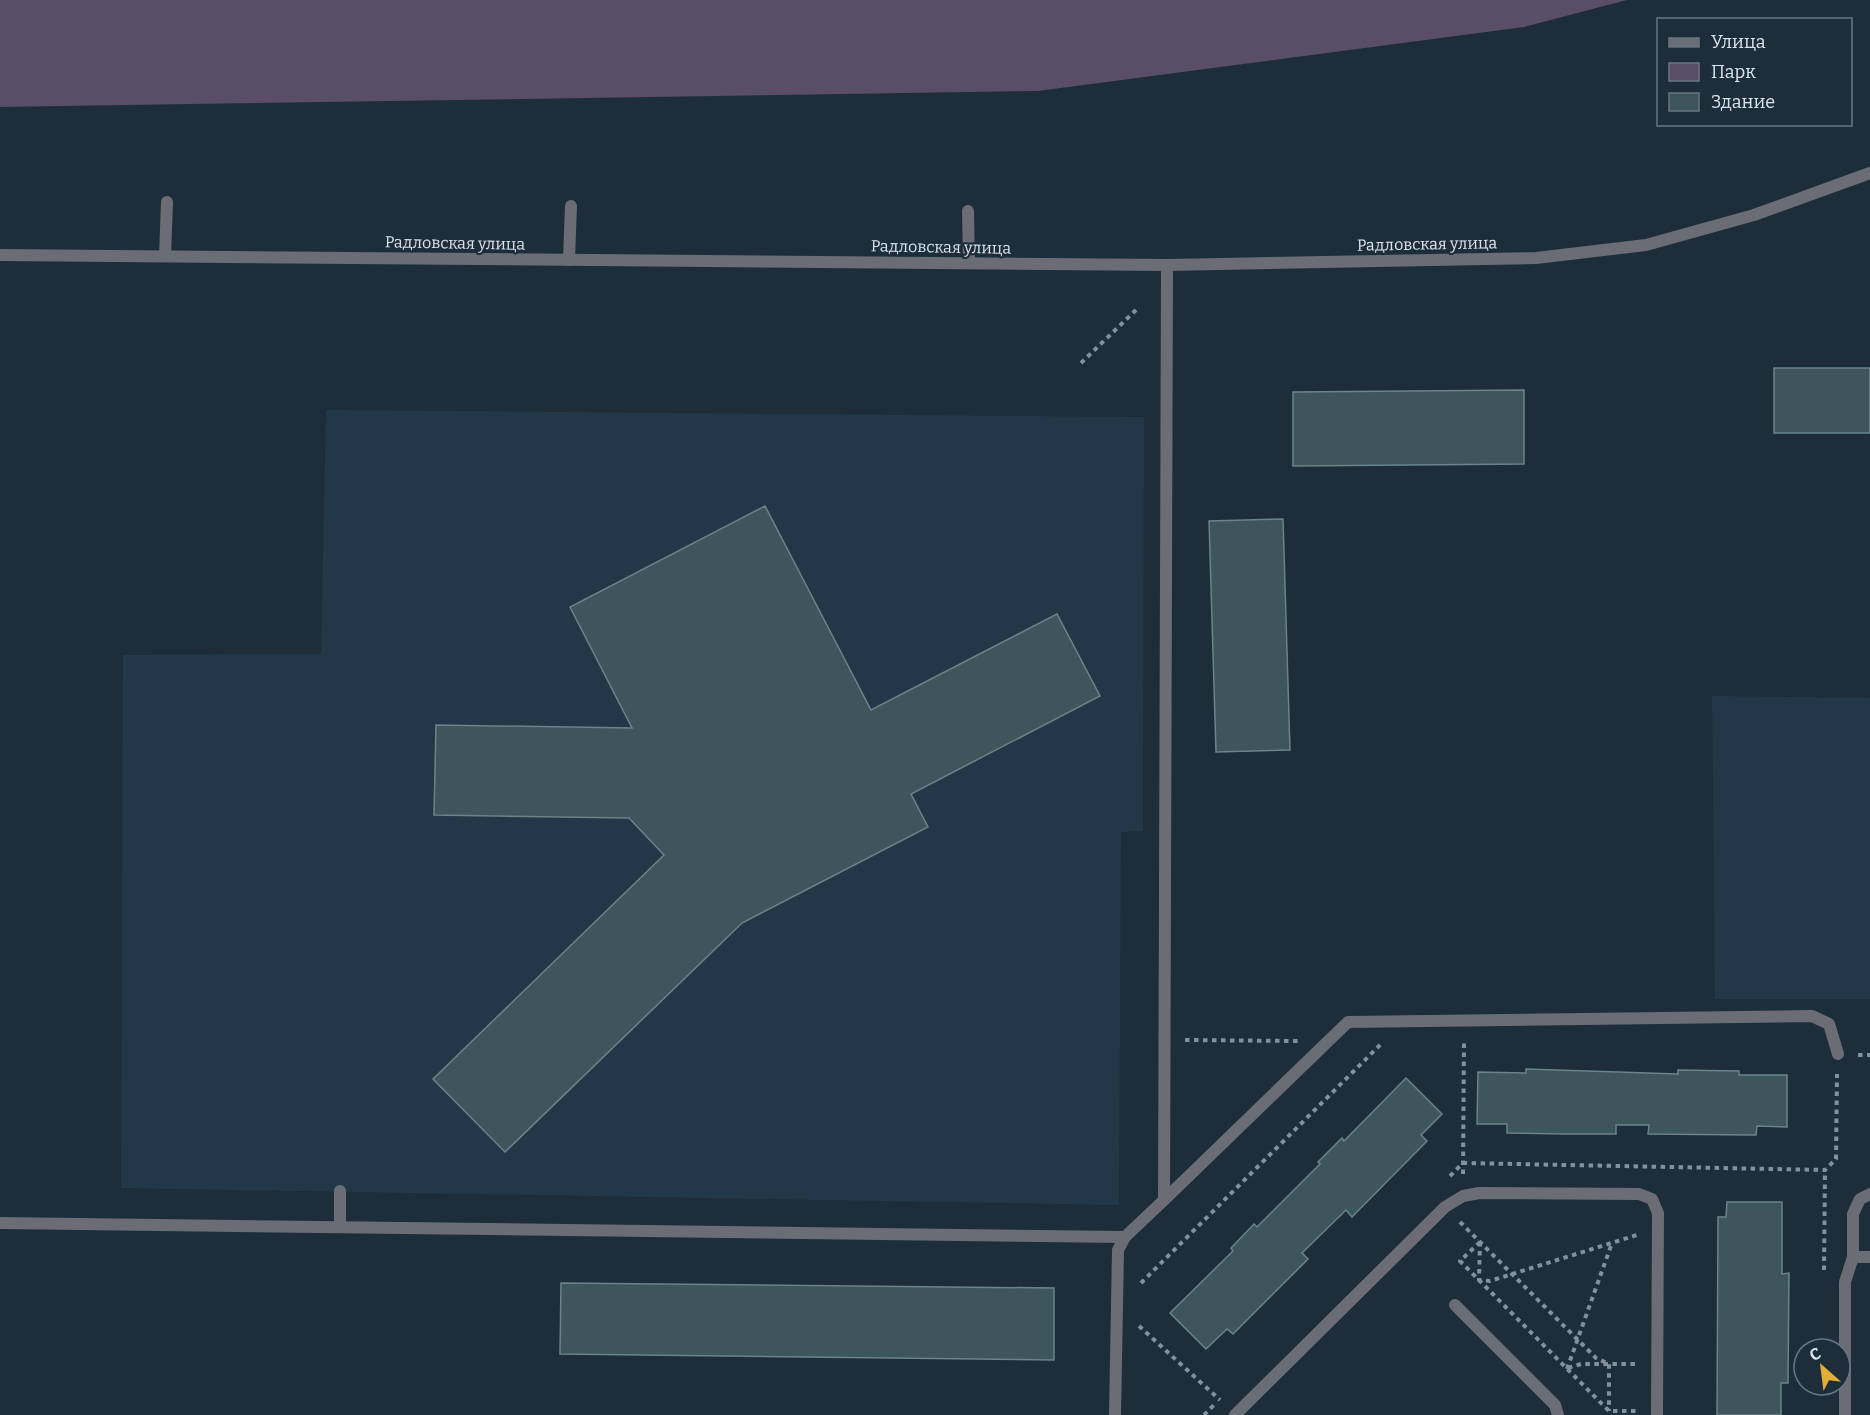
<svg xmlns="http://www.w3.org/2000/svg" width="1870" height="1415" viewBox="0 0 1870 1415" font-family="Bitter,serif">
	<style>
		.built { fill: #223848 }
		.green { fill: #594d68 }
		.building { fill: #3d565b; stroke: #6a848a; stroke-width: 1.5 }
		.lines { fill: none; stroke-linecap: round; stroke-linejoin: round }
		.path { stroke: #84919b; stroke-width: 4; stroke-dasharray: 4.5 4.5; stroke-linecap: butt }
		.lane { stroke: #6a6d76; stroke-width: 12 }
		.street { stroke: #6a6d76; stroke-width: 12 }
		.labels { text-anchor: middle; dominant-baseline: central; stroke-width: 4.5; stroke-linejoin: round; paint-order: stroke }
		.street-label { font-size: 16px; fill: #dae4ec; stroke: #1d2d39 }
	</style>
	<rect width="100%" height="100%" fill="#1d2d39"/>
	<g class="built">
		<polygon points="326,410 1144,417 1143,831 1121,832 1119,1205 121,1188 123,655 321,654"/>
		<polygon points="1712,696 1870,698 1870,999 1715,999"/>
	</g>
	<polygon class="green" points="0,0 1627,0 1524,27 1038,91 0,107"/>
	<g class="building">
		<rect x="1774" y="368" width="96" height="65"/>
		<polygon points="1524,390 1524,464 1293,466 1293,392"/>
		<polygon points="765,506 871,710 1057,614 1100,696 911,794 928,827 742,923 505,1152 433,1079 664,855 629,818 434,815 436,725 632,728 570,607"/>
		<polygon points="1283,519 1290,750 1216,752 1209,521"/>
		<polygon points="1526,1069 1678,1074 1678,1070 1739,1071 1739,1075 1787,1075 1787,1127 1757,1126 1756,1135 1750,1135 1648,1134 1649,1125 1616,1125 1616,1134 1562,1134 1507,1133 1507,1124 1477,1124 1478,1072 1526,1073"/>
		<polygon points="1406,1078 1442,1114 1421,1135 1427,1141 1352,1217 1346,1210 1302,1253 1308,1259 1233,1334 1227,1329 1206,1349 1170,1313 1233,1251 1231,1248 1254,1224 1257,1227 1320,1164 1318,1162 1342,1138 1344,1141"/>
		<polygon points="1727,1202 1782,1202 1782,1274 1789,1273 1788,1383 1781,1383 1781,1415 1717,1415 1718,1217 1726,1217"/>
		<polygon points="561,1283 1054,1288 1054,1360 560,1354"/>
	</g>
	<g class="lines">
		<g class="path">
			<polyline points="1081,363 1136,310"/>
			<polyline points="1185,1040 1298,1041"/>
			<polyline points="1858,1055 1870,1055"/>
			<polyline points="1463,1174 1464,1041"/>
			<polyline points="1450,1176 1463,1163 1825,1170 1836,1159 1837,1074"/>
			<polyline points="1460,1222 1596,1358 1609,1364 1609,1411"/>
			<polyline points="1480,1242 1460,1261 1609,1411 1636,1411"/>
			<polyline points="1480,1242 1479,1280 1490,1281 1637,1235"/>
			<polyline points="1824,1270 1825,1170"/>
			<polyline points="1141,1283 1382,1043"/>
			<polyline points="1139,1326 1220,1400"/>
			<polyline points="1568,1368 1581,1364 1635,1364"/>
			<polyline points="1567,1369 1612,1243"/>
			<polyline points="1204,1415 1214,1405"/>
		</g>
		<g class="lane">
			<polyline points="968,211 969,263"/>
			<polyline points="165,256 167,202"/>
			<polyline points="569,260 571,206"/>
			<polyline points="340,1191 340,1227"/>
			<polyline points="1164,1200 1348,1022 1812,1016 1829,1024 1838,1054"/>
			<polyline points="0,1223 1125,1237"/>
			<polyline points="1853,1257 1870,1257"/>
			<polyline points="1455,1305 1555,1405 1558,1415"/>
			<polyline points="1115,1415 1118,1250 1125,1237 1164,1200 1167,265"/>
			<polyline points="1235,1415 1445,1207 1463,1196 1479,1193 1639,1194 1652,1199 1658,1213 1657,1415"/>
			<polyline points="1845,1415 1845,1282 1853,1257 1853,1214 1860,1199 1870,1194"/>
		</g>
		<polyline class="street" points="0,255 1167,265 1536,258 1646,245 1754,215 1870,173"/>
	</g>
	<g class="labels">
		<g class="street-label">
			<text transform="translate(455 243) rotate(1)">Радловская улица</text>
			<text transform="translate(1427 244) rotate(-1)">Радловская улица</text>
			<text transform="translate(941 247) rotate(1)">Радловская улица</text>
		</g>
	</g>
	<rect x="1657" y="18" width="195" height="108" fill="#1d2d39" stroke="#697681" stroke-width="1.5"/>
	<rect x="1669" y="38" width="30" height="9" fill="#6a6d76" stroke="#697681" stroke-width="1.5"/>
	<text x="1711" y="48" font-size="18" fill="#dae4ec">Улица</text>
	<rect x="1669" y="63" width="30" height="18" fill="#594d68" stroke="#697681" stroke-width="1.5"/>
	<text x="1711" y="78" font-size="18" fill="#dae4ec">Парк</text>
	<rect x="1669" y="93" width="30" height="18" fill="#3d565b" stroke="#697681" stroke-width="1.5"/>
	<text x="1711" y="108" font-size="18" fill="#dae4ec">Здание</text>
	<g transform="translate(1822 1367) rotate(332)"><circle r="28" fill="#1d2d39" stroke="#697681" stroke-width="1.5"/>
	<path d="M0-4.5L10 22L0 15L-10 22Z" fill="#e1af34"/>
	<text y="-9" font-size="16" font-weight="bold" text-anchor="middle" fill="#dae4ec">С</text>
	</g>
</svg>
